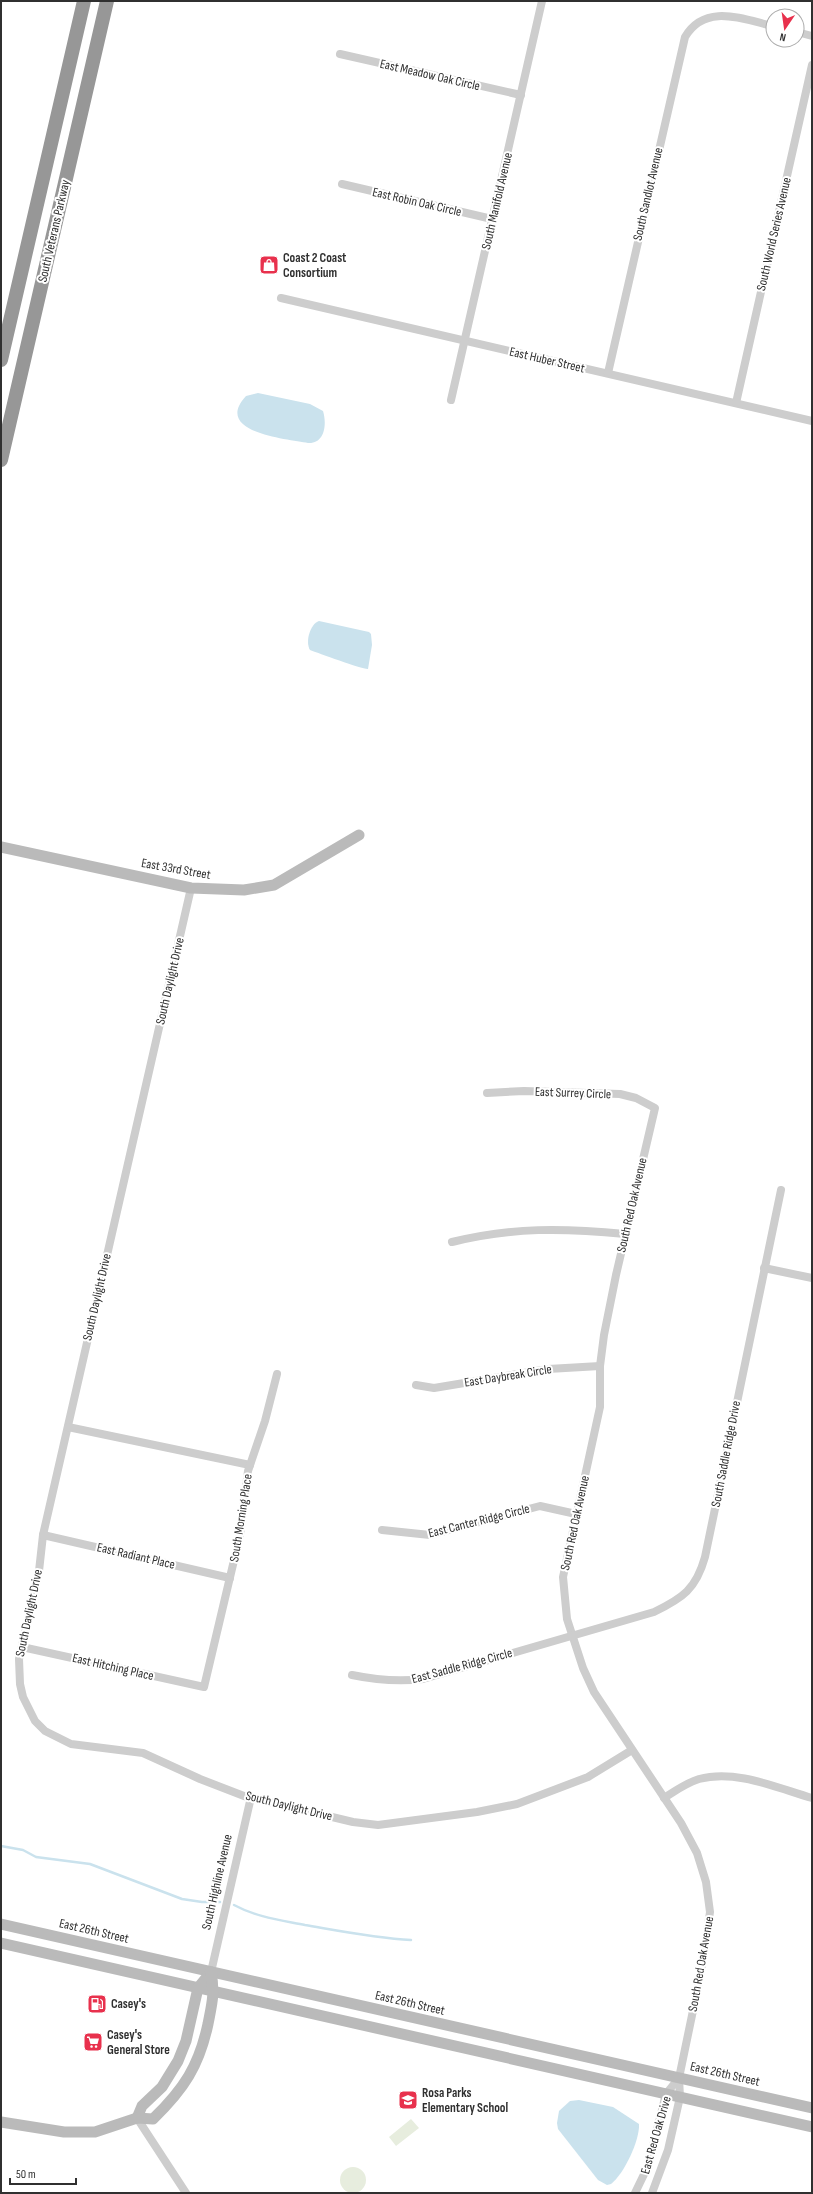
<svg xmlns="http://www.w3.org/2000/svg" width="813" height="2194" viewBox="0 0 813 2194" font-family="'Sofia Sans Condensed',sans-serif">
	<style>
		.green { fill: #e7edde }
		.water { fill: #cae2ed }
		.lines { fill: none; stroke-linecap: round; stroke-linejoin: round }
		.stream { stroke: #cae2ed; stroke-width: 2.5 }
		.street { stroke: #cdcdcd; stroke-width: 8 }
		.secondary { stroke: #bababa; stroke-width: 11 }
		.highway { stroke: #979797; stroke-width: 14 }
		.labels { text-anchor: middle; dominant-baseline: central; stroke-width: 4; stroke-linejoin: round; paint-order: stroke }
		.street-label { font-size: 13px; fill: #303030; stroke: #fff }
		.poi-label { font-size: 13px; font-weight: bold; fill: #303030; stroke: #fff; text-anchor: start }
	</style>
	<rect width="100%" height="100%" fill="#fff"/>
	<g class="green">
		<polygon points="411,2119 419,2128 396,2146 389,2137"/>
		<circle cx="353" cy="2180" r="13"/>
	</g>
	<g class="water">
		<path d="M258,393L310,404L323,411C327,424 325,444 308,443C288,439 212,433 246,396Z"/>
		<path d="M319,621L369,632L371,634L372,645L368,669C364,670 318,653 310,650C305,642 310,624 319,621Z"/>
		<path d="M579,2100L613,2107L639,2124C640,2140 624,2174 611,2184L607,2185L598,2180L558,2129L557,2123L559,2111L570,2101Z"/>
	</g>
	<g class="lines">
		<g class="stream">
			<polyline points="1,1846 23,1850 36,1857 90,1864 182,1899 202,1902 220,1902"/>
			<path d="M234,1905C256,1917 280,1920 305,1925C340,1931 375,1938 411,1940"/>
		</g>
		<g class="street">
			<polyline points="797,32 812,36"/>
			<polyline points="340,54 521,95"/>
			<polyline points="342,184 492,219"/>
			<polyline points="281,298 812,421"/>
			<path d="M608,373L685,37C705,3 742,19 773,26"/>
			<polyline points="451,400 542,1"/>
			<polyline points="736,403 812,65"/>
			<polyline points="191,888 43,1535 39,1571 19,1659 20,1684 23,1697 35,1721 45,1731 71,1744 143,1753 200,1779 244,1796 353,1822 378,1825 477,1812 517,1804 588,1777 632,1750"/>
			<polyline points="487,1093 524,1091 620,1094 636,1098 655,1108 616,1275 604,1335 600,1366 600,1407 563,1577 567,1619 583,1668 594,1692 681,1823 697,1853 706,1882 710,1912 701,1972 679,2078 680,2097 668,2150 652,2193"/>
			<path d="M452,1242C512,1227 564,1228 625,1234"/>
			<polyline points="764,1268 812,1278"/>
			<polyline points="416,1385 434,1388 548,1369 600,1366"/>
			<polyline points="68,1427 250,1465"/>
			<polyline points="382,1530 430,1535 540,1506 576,1514"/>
			<polyline points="43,1535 230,1578"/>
			<polyline points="22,1647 204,1687 240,1535 248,1471 265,1421 277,1374"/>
			<path d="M352,1675C376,1680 398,1682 423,1679L654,1612C683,1598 696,1589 705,1557L781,1190"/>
			<path d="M664,1798C675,1791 686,1783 699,1779C736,1769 777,1788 812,1798"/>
			<polyline points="211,1972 251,1797"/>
			<polyline points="137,2118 186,2193"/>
			<polyline points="635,2193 648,2166 666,2094 679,2078"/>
		</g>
		<g class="secondary">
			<polyline points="1,847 191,888 244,890 274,885 359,835"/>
			<polyline points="1,1924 812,2108"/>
			<polyline points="1,1943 812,2127"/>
			<polyline points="137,2118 142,2106 162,2087 178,2061 186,2041 198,1988 211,1972"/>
			<path d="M1,2122L64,2132H95L137,2118L153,2119C184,2089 199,2066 208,2024C212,2003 215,1994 211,1972"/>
		</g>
		<g class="highway">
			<polyline points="1,360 84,1"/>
			<polyline points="1,460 107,1"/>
		</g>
	</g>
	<defs>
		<g id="shop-square" transform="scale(1)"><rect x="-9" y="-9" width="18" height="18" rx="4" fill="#e8314d" stroke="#fff"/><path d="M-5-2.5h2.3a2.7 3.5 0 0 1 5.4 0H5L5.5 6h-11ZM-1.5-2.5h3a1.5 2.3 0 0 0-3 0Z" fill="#fff"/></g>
		<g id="fuel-square" transform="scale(1)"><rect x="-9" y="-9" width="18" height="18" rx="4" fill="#e8314d" stroke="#fff"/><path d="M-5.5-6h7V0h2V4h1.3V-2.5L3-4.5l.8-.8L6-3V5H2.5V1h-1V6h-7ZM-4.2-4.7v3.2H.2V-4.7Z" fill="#fff"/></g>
		<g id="supermarket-square" transform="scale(1)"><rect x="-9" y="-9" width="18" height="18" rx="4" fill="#e8314d" stroke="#fff"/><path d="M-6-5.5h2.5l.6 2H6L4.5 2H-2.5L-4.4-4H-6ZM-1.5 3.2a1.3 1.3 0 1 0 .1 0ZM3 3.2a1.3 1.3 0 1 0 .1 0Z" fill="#fff"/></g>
		<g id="school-square" transform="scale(1)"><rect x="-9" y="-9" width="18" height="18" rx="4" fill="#e8314d" stroke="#fff"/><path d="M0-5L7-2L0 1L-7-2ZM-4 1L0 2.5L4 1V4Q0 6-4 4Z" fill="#fff"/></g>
	</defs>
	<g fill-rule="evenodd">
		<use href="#shop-square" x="269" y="265"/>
		<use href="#fuel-square" x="97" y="2004"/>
		<use href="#supermarket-square" x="93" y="2042"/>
		<use href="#school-square" x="408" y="2100"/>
	</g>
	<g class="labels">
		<g class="street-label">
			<text transform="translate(430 75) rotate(13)">East Meadow Oak Circle</text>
			<text transform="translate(648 194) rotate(-77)">South Sandlot Avenue</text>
			<text transform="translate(497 201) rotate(-77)">South Manifold Avenue</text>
			<text transform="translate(417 202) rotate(13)">East Robin Oak Circle</text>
			<text transform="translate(54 231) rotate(-77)">South Veterans Parkway</text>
			<text transform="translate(774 234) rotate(-77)">South World Series Avenue</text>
			<text transform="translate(547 360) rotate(13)">East Huber Street</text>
			<text transform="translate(176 869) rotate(10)">East 33rd Street</text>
			<text transform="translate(170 981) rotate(-77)">South Daylight Drive</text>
			<text transform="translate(573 1093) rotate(2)">East Surrey Circle</text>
			<text transform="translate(632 1205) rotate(-77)">South Red Oak Avenue</text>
			<text transform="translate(97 1297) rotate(-77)">South Daylight Drive</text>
			<text transform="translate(508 1376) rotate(-9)">East Daybreak Circle</text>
			<text transform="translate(726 1454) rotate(-79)">South Saddle Ridge Drive</text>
			<text transform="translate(241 1518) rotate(-81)">South Morning Place</text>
			<text transform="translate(479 1521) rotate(-14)">East Canter Ridge Circle</text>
			<text transform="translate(575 1523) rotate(-78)">South Red Oak Avenue</text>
			<text transform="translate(136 1556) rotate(13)">East Radiant Place</text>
			<text transform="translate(29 1613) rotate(-78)">South Daylight Drive</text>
			<text transform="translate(462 1666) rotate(-15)">East Saddle Ridge Circle</text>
			<text transform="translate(113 1667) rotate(13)">East Hitching Place</text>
			<text transform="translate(289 1806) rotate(14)">South Daylight Drive</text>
			<text transform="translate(217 1882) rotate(-77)">South Highline Avenue</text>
			<text transform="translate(94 1931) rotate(13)">East 26th Street</text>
			<text transform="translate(701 1964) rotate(-80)">South Red Oak Avenue</text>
			<text transform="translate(410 2003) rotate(13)">East 26th Street</text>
			<text transform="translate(725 2074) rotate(13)">East 26th Street</text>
			<text transform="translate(656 2135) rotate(-74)">East Red Oak Drive</text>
		</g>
		<g class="poi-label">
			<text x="283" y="258">Coast 2 Coast<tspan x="283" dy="15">Consortium</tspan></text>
			<text x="111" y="2004">Casey's</text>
			<text x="107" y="2035">Casey's<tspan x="107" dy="15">General Store</tspan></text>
			<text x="422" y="2093">Rosa Parks<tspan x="422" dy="15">Elementary School</tspan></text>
		</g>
	</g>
	<rect width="813" height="2194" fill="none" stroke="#303030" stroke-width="4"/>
	<g transform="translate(785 28) rotate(193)"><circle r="19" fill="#ffffff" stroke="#acacac"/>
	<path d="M0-3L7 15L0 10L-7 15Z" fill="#e8314d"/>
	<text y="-6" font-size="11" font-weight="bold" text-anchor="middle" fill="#303030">N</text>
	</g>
	<path d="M10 2178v6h66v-6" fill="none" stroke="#303030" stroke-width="2"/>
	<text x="16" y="2178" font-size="12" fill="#303030" stroke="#ffffff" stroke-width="3" paint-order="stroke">50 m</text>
</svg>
